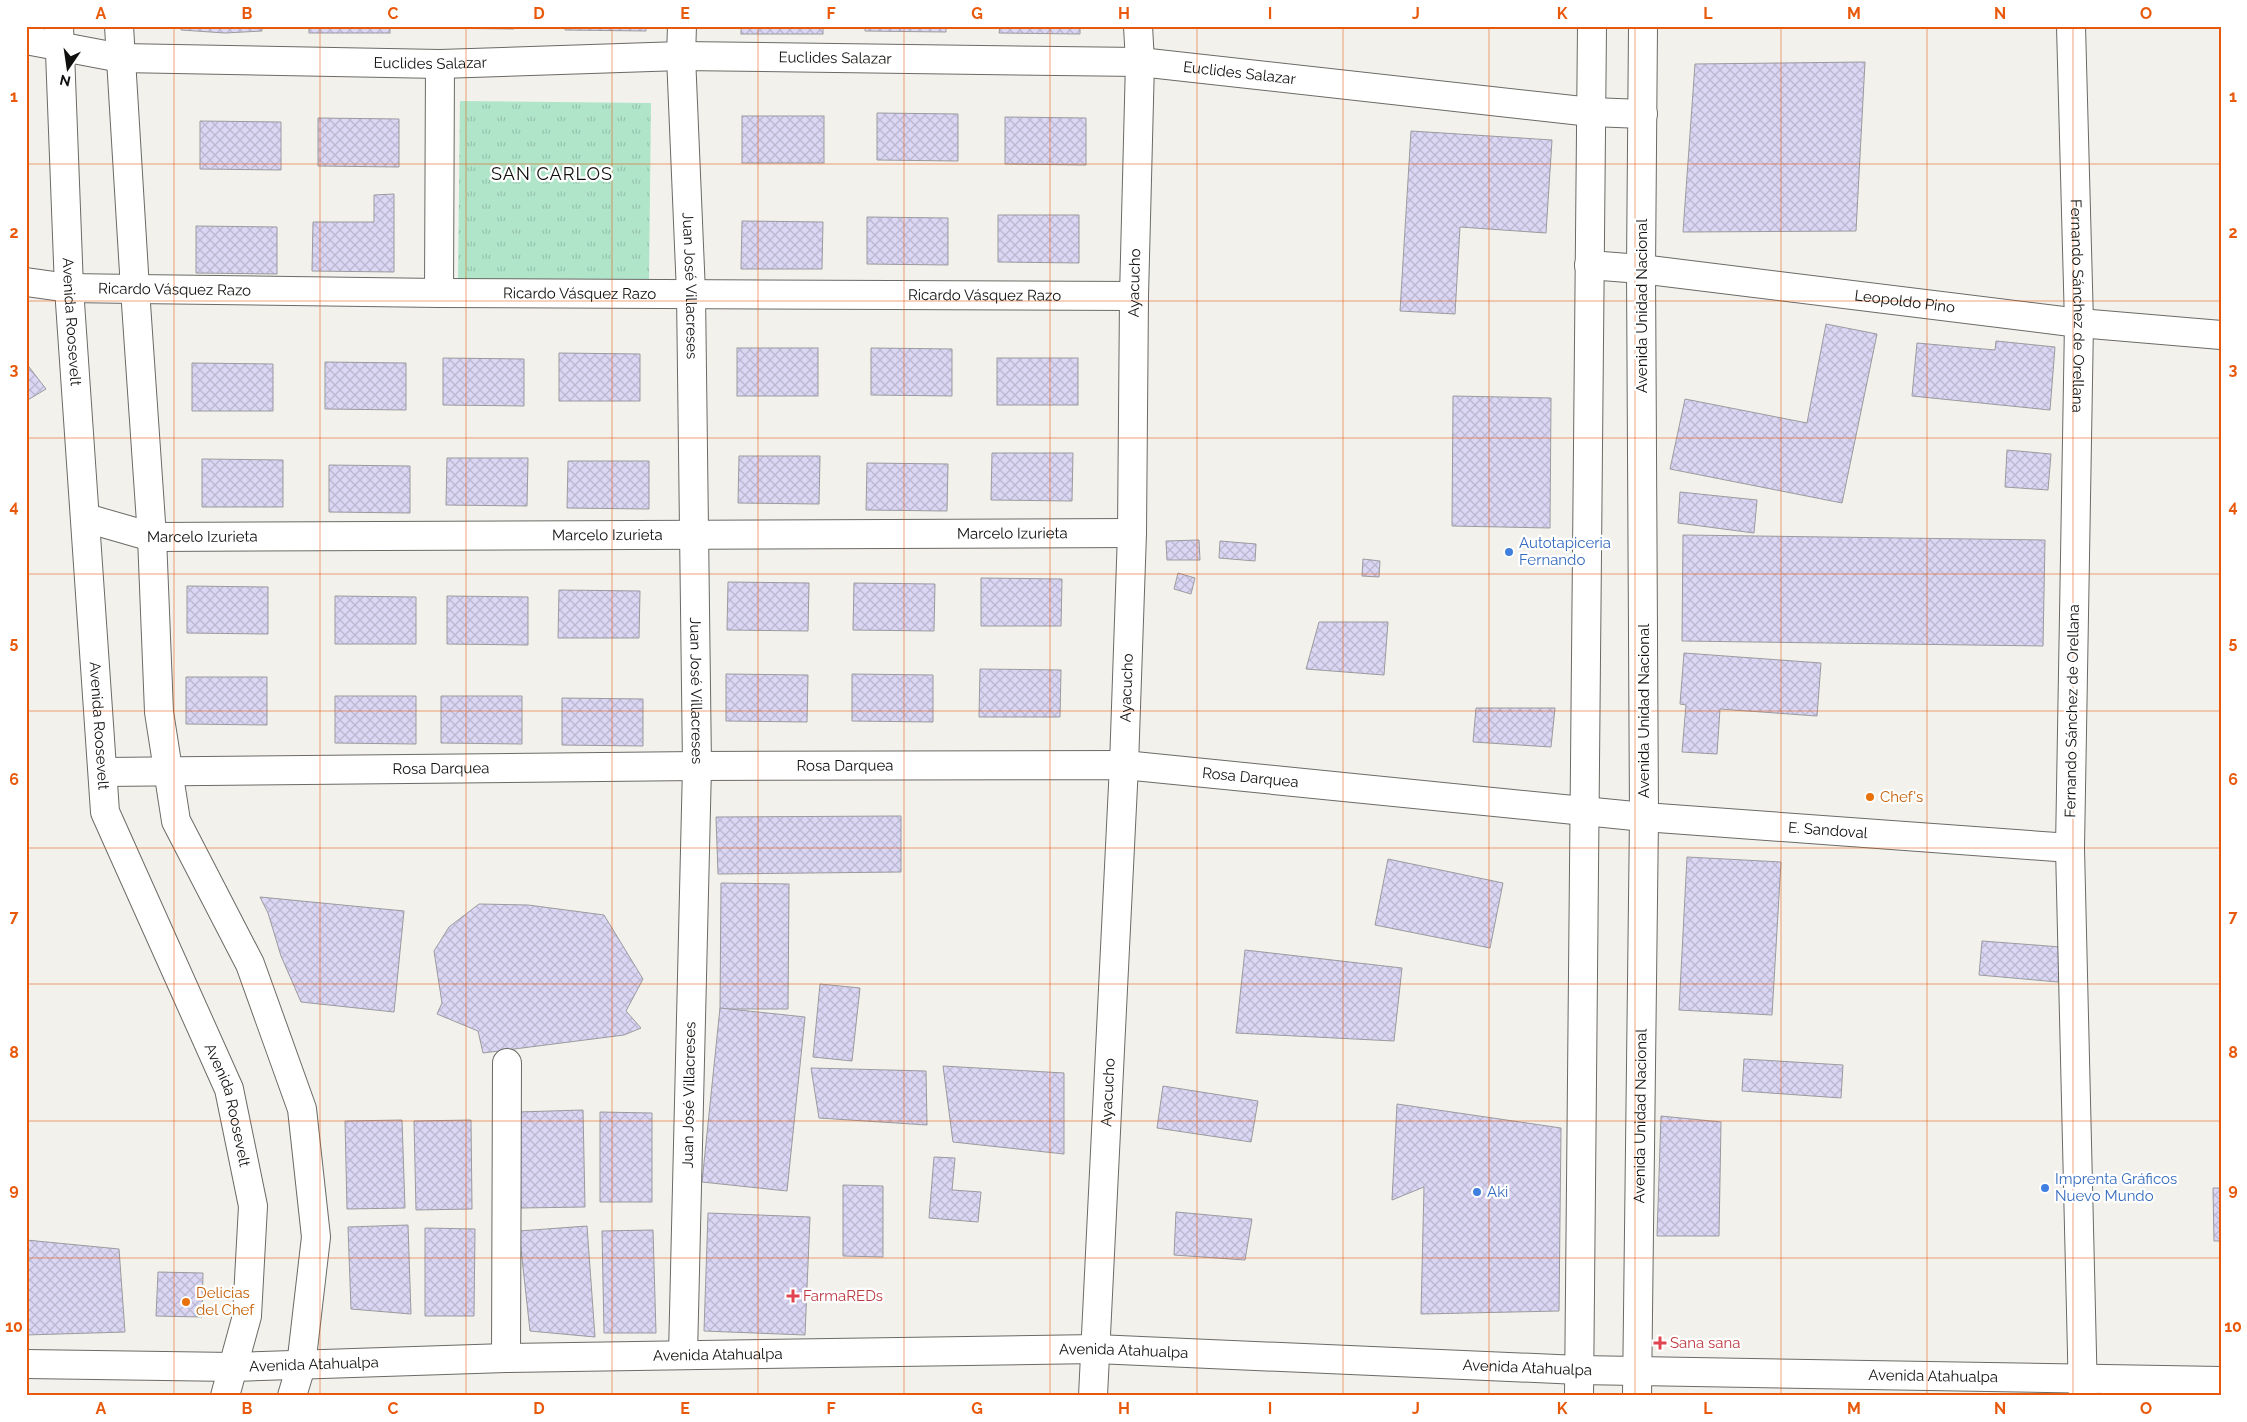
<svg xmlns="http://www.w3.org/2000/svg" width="2247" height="1422" viewBox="0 0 2247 1422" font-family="Raleway,sans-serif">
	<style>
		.park { fill: url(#park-tufts) }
		.building { fill: url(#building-cross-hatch); stroke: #9b9b9f }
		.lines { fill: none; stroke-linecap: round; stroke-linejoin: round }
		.minor-casing { stroke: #6b6a66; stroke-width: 30 }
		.tertiary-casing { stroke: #6b6a66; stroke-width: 30 }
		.secondary-casing { stroke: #6b6a66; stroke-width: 30 }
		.minor { stroke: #fff; stroke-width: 28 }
		.tertiary { stroke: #fff; stroke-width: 28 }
		.secondary { stroke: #fff; stroke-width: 28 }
		.grid { fill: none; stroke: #e8590c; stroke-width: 1; stroke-opacity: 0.55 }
		.shop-dot { fill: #3f7fe0; stroke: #fff; stroke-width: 2 }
		.food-dot { fill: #e8710a; stroke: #fff; stroke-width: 2 }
		.health-dot { fill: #e0444e; stroke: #fff; stroke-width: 2 }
		.labels { text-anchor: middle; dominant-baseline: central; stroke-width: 4.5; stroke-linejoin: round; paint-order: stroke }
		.street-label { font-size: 15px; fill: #10100e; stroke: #fff }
		.shop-label { font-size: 15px; fill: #366cbe; stroke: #fff; text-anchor: start }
		.food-label { font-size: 15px; fill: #c56008; stroke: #fff; text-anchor: start }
		.health-label { font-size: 15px; fill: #be3a42; stroke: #fff; text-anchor: start }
		.quarter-label { font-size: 18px; letter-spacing: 1px; fill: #10100e; stroke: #fff }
		.neatline { fill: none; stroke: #e8590c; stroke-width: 2 }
		.grid-label { font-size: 16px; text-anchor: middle; font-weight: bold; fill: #e8590c }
	</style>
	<defs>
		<pattern id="park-tufts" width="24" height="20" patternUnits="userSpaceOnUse" patternTransform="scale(1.25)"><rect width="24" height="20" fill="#b0e5ca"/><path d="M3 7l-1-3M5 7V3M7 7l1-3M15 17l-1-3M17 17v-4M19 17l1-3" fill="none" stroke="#96c3ac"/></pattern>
		<pattern id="building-cross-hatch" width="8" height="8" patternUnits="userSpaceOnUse" patternTransform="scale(1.25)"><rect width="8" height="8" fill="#dad6f4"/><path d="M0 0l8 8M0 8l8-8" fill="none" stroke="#bab7d0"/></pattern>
	</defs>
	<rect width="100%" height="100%" fill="#f2f1ec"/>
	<polygon class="park" points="460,101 651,103 649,282 458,279"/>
	<g class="building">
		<polygon points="181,26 262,26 262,31 225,33 181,30"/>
		<rect x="309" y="26" width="81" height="7"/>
		<polygon points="433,26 514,26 514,29 433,28"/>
		<polygon points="565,26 646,26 646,31 565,30"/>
		<rect x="741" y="26" width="82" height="8"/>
		<polygon points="865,26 946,26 946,32 865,31"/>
		<polygon points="1000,26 1080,26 1080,34 999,33"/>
		<polygon points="1865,62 1856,231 1683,232 1695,64"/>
		<polygon points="877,113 958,114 958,161 877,160"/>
		<rect x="742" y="116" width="82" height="47"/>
		<polygon points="1005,117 1086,118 1086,165 1005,164"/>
		<polygon points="318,118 399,119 399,167 318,166"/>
		<polygon points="200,121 281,122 281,170 200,169"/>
		<polygon points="1411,131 1552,140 1546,233 1460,227 1455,314 1400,311"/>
		<polygon points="394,194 394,272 312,271 313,222 374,222 374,195"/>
		<polygon points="998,215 1079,215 1079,263 998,262"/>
		<polygon points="867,217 948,218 948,265 867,264"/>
		<polygon points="742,221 823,222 822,269 741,269"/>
		<polygon points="196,226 277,227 277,274 196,273"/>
		<polygon points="1826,324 1877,334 1842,503 1670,469 1685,399 1807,423"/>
		<polygon points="1996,341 2055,347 2050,410 1912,396 1917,343 1995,350"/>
		<rect x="737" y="348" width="81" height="48"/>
		<polygon points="871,348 952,349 952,396 871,395"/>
		<polygon points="559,353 640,354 640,401 559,401"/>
		<polygon points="443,358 524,359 524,406 443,405"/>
		<rect x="997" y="358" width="81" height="47"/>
		<polygon points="325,362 406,363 406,410 325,409"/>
		<polygon points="26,363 46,389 26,401"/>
		<polygon points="192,363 273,364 273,411 192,411"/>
		<polygon points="1453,396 1551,398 1550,528 1452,526"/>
		<polygon points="2007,450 2051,454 2048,490 2005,487"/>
		<polygon points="992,453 1073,453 1072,501 991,500"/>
		<polygon points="739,456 820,456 819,504 738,503"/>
		<polygon points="447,458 528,458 527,506 446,505"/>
		<polygon points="202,459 283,460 283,507 202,507"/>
		<polygon points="568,461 649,461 649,509 567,508"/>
		<polygon points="867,463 948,464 947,511 866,510"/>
		<polygon points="329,465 410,466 410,513 329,512"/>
		<polygon points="1680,492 1757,500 1754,533 1678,523"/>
		<polygon points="1683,535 2045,540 2043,646 1682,641"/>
		<polygon points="1199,540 1200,560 1167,560 1166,541"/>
		<polygon points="1220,541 1256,544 1255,561 1219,558"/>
		<polygon points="1363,559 1380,561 1379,577 1362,576"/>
		<polygon points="1178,573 1195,578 1191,594 1174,589"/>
		<polygon points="981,578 1062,579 1061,626 981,626"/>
		<polygon points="728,582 809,583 808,631 727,630"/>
		<polygon points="854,583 935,584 934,631 853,630"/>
		<polygon points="187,586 268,587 268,634 187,633"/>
		<polygon points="559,590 640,591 639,638 558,638"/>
		<polygon points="335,596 416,597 416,644 335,644"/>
		<polygon points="447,596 528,597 528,645 447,644"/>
		<polygon points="1319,622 1388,622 1384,675 1306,669"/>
		<polygon points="1684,653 1821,663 1817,716 1720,709 1717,754 1682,752 1686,705 1680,704"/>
		<polygon points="980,669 1061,670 1060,717 979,717"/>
		<polygon points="726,674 808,675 807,722 726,721"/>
		<polygon points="852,674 933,675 933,722 852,721"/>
		<polygon points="186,677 267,677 267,725 186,724"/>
		<polygon points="335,696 416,696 416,744 335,743"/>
		<polygon points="441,696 522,696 522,744 441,743"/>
		<polygon points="562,698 643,699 643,746 562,745"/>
		<polygon points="1476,708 1555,708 1551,747 1473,742"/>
		<polygon points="901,816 901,872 718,874 716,817"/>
		<polygon points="1687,857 1781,862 1772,1015 1679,1010"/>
		<polygon points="1388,859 1503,883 1490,948 1375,925"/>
		<polygon points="721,883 789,884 788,1009 720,1009"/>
		<polygon points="260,897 404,911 394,1012 301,1002 281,956 268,913"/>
		<polygon points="479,904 528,905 604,915 643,979 626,1011 641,1028 624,1035 483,1053 478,1031 437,1014 442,1003 434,951 449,927"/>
		<polygon points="1982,941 2061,947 2058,982 1979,975"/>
		<polygon points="1245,950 1402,968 1394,1041 1236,1033"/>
		<polygon points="820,984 860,988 852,1061 813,1057"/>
		<polygon points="720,1008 805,1017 787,1191 702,1182"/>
		<polygon points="1744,1059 1843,1065 1841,1098 1742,1091"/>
		<polygon points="943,1066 1064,1073 1064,1154 953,1142"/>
		<polygon points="811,1068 926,1071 927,1125 819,1118"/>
		<polygon points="1163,1086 1258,1101 1251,1142 1157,1128"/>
		<polygon points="1397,1104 1561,1128 1559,1311 1421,1314 1424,1187 1392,1200"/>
		<polygon points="583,1110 585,1207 521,1208 518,1112"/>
		<polygon points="600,1112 652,1113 652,1202 600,1202"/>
		<polygon points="1661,1116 1721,1122 1719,1236 1657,1236"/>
		<polygon points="402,1120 405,1208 347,1209 345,1121"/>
		<polygon points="471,1120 472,1209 416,1210 414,1121"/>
		<polygon points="934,1157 955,1158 952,1190 981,1192 978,1222 929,1218"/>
		<polygon points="843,1185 883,1186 883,1257 843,1256"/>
		<polygon points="2213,1188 2221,1188 2221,1241 2214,1241"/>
		<polygon points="1176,1212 1252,1219 1245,1260 1174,1255"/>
		<polygon points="708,1213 810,1217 805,1335 704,1331"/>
		<polygon points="408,1225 411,1314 351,1309 348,1227"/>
		<polygon points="587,1226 595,1337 530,1331 519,1231"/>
		<polygon points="425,1228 475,1229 474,1316 425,1316"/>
		<polygon points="653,1230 656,1333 604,1333 602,1231"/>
		<polygon points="26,1240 119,1249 125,1332 26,1335"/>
		<polygon points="158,1272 203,1273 202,1317 156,1316"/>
	</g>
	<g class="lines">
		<g class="minor-casing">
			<g id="minor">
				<path id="s1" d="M682,26L681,56L691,293L697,766L683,1355"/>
				<path id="s2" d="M2071,26L2079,323L2070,848L2083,1396"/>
				<path id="s3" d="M26,40L121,58L440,64L681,56L1140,62L1591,112L1643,114"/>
				<path id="s4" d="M1589,265L1641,269L2079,323L2221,335"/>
				<path id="s5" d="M26,282L69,288L135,289L439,293L1134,296"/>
				<polyline points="439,293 440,64"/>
				<path id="s6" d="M86,518L152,537L1132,533"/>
				<path id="s7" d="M103,772L697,766L1124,765L1644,817L2070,848"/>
				<polyline points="506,1358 507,1063"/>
				<path id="s8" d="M1093,1396L1124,765L1132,533L1134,296L1140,62L1138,26"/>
			</g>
		</g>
		<g class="tertiary-casing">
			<g id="tertiary">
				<path id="s9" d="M59,26L69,288L105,812L229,1089L253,1206L247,1316L225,1396"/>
				<polyline points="119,26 135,289 152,537 159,712 176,821 250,964 302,1109 316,1237 301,1366 292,1396"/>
				<path id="s10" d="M26,1364L233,1367L506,1358L1096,1349L1579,1370L2221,1381"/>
			</g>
		</g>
		<g class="secondary-casing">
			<g id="secondary">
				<polyline points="1579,1396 1592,26"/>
				<path id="s11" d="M1637,1396L1644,817L1641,269L1643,26"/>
			</g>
		</g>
		<use href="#minor" class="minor"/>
		<use href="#tertiary" class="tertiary"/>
		<use href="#secondary" class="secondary"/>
	</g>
	<path class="grid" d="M174,26V1396M320,26V1396M466,26V1396M612,26V1396M758,26V1396M904,26V1396M1050,26V1396M1197,26V1396M1343,26V1396M1489,26V1396M1635,26V1396M1781,26V1396M1927,26V1396M2073,26V1396M26,164H2221M26,301H2221M26,438H2221M26,574H2221M26,711H2221M26,848H2221M26,984H2221M26,1121H2221M26,1258H2221"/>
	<g class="shop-dot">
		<circle cx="1509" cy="552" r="5"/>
		<circle cx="2045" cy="1188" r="5"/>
		<circle cx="1477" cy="1192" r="5"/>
	</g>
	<g class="food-dot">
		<circle cx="1870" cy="797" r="5"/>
		<circle cx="186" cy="1302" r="5"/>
	</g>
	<g class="health-dot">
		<path d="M790.5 1288.5h5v5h5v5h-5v5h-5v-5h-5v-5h5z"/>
		<path d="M1657.5 1335.5h5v5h5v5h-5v5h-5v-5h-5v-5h5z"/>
	</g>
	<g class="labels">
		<g class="street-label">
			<text stroke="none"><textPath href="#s3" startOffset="811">Euclides Salazar</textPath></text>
			<text stroke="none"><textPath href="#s3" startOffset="406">Euclides Salazar</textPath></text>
			<text stroke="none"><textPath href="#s3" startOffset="1216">Euclides Salazar</textPath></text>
			<text stroke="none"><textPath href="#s8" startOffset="1114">Ayacucho</textPath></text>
			<text stroke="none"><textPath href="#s1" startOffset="260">Juan José Villacreses</textPath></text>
			<text stroke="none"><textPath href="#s5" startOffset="149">Ricardo Vásquez Razo</textPath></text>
			<text stroke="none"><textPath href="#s5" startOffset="554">Ricardo Vásquez Razo</textPath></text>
			<text stroke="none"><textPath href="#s5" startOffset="959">Ricardo Vásquez Razo</textPath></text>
			<text stroke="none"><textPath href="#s4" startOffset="318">Leopoldo Pino</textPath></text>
			<text transform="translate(1642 306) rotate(-90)">Avenida Unidad Nacional</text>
			<text stroke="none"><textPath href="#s2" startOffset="280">Fernando Sánchez de Orellana</textPath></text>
			<text stroke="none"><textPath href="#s9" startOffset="296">Avenida Roosevelt</textPath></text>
			<text stroke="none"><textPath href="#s6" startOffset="929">Marcelo Izurieta</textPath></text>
			<text stroke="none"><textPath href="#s6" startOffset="119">Marcelo Izurieta</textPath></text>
			<text stroke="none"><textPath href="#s6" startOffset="524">Marcelo Izurieta</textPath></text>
			<text stroke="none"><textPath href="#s8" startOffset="709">Ayacucho</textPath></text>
			<text stroke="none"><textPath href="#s1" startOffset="665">Juan José Villacreses</textPath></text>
			<text transform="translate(1644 711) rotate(-90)">Avenida Unidad Nacional</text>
			<text transform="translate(2072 711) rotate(-89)">Fernando Sánchez de Orellana</text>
			<text stroke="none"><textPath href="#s9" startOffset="701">Avenida Roosevelt</textPath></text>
			<text stroke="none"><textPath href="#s7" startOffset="742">Rosa Darquea</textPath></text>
			<text stroke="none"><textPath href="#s7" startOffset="338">Rosa Darquea</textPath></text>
			<text stroke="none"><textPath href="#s7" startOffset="1148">Rosa Darquea</textPath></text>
			<text stroke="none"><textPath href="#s7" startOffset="1728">E. Sandoval</textPath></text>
			<text stroke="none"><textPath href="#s8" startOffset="304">Ayacucho</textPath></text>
			<text transform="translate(689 1095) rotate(-89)">Juan José Villacreses</text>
			<text stroke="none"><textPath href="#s9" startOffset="1106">Avenida Roosevelt</textPath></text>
			<text stroke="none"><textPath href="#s11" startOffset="280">Avenida Unidad Nacional</textPath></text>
			<text stroke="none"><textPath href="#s10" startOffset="1098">Avenida Atahualpa</textPath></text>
			<text stroke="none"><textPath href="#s10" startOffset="692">Avenida Atahualpa</textPath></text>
			<text stroke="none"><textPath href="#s10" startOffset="288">Avenida Atahualpa</textPath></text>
			<text stroke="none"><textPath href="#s10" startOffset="1502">Avenida Atahualpa</textPath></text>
			<text stroke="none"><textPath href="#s10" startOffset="1908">Avenida Atahualpa</textPath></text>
		</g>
		<g class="shop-label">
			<text x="1519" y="543">Autotapiceria<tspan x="1519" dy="17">Fernando</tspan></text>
			<text x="2055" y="1179">Imprenta Gráficos<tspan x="2055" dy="17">Nuevo Mundo</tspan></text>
			<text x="1487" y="1192">Aki</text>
		</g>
		<g class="food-label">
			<text x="1880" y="797">Chef's</text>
			<text x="196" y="1293">Delicias<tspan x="196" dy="17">del Chef</tspan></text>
		</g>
		<g class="health-label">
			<text x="803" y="1296">FarmaREDs</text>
			<text x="1670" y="1343">Sana sana</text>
		</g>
		<g class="quarter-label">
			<text x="552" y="173">SAN CARLOS</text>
		</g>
	</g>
	<rect width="2247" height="1422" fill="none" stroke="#ffffff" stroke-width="55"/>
	<g transform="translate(68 68) rotate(193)" stroke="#ffffff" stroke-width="4" paint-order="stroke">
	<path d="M0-4L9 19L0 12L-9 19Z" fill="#10100e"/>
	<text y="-8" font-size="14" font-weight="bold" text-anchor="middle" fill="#10100e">N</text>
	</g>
	<rect x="28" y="28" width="2192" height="1366" class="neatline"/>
	<g class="grid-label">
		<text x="101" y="19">A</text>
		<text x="247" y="19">B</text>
		<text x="393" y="19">C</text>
		<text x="539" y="19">D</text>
		<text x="685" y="19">E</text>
		<text x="831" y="19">F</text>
		<text x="977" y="19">G</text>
		<text x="1124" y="19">H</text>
		<text x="1270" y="19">I</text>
		<text x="1416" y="19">J</text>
		<text x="1562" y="19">K</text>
		<text x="1708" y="19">L</text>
		<text x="1854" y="19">M</text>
		<text x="2000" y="19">N</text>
		<text x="2146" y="19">O</text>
		<text x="14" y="102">1</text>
		<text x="2233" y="102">1</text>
		<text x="14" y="238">2</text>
		<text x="2233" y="238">2</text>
		<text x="14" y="375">3</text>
		<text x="2233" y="375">3</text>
		<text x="14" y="512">4</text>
		<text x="2233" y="512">4</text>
		<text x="14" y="648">5</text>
		<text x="2233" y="648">5</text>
		<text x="14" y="785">6</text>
		<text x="2233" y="785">6</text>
		<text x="14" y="922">7</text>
		<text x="2233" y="922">7</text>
		<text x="14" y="1058">8</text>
		<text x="2233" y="1058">8</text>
		<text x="14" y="1195">9</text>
		<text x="2233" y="1195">9</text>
		<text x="14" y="1332">10</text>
		<text x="2233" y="1332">10</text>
		<text x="101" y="1414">A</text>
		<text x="247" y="1414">B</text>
		<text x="393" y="1414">C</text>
		<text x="539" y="1414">D</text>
		<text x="685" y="1414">E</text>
		<text x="831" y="1414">F</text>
		<text x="977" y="1414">G</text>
		<text x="1124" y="1414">H</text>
		<text x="1270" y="1414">I</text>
		<text x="1416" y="1414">J</text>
		<text x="1562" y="1414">K</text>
		<text x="1708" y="1414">L</text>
		<text x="1854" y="1414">M</text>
		<text x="2000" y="1414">N</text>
		<text x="2146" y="1414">O</text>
	</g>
</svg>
